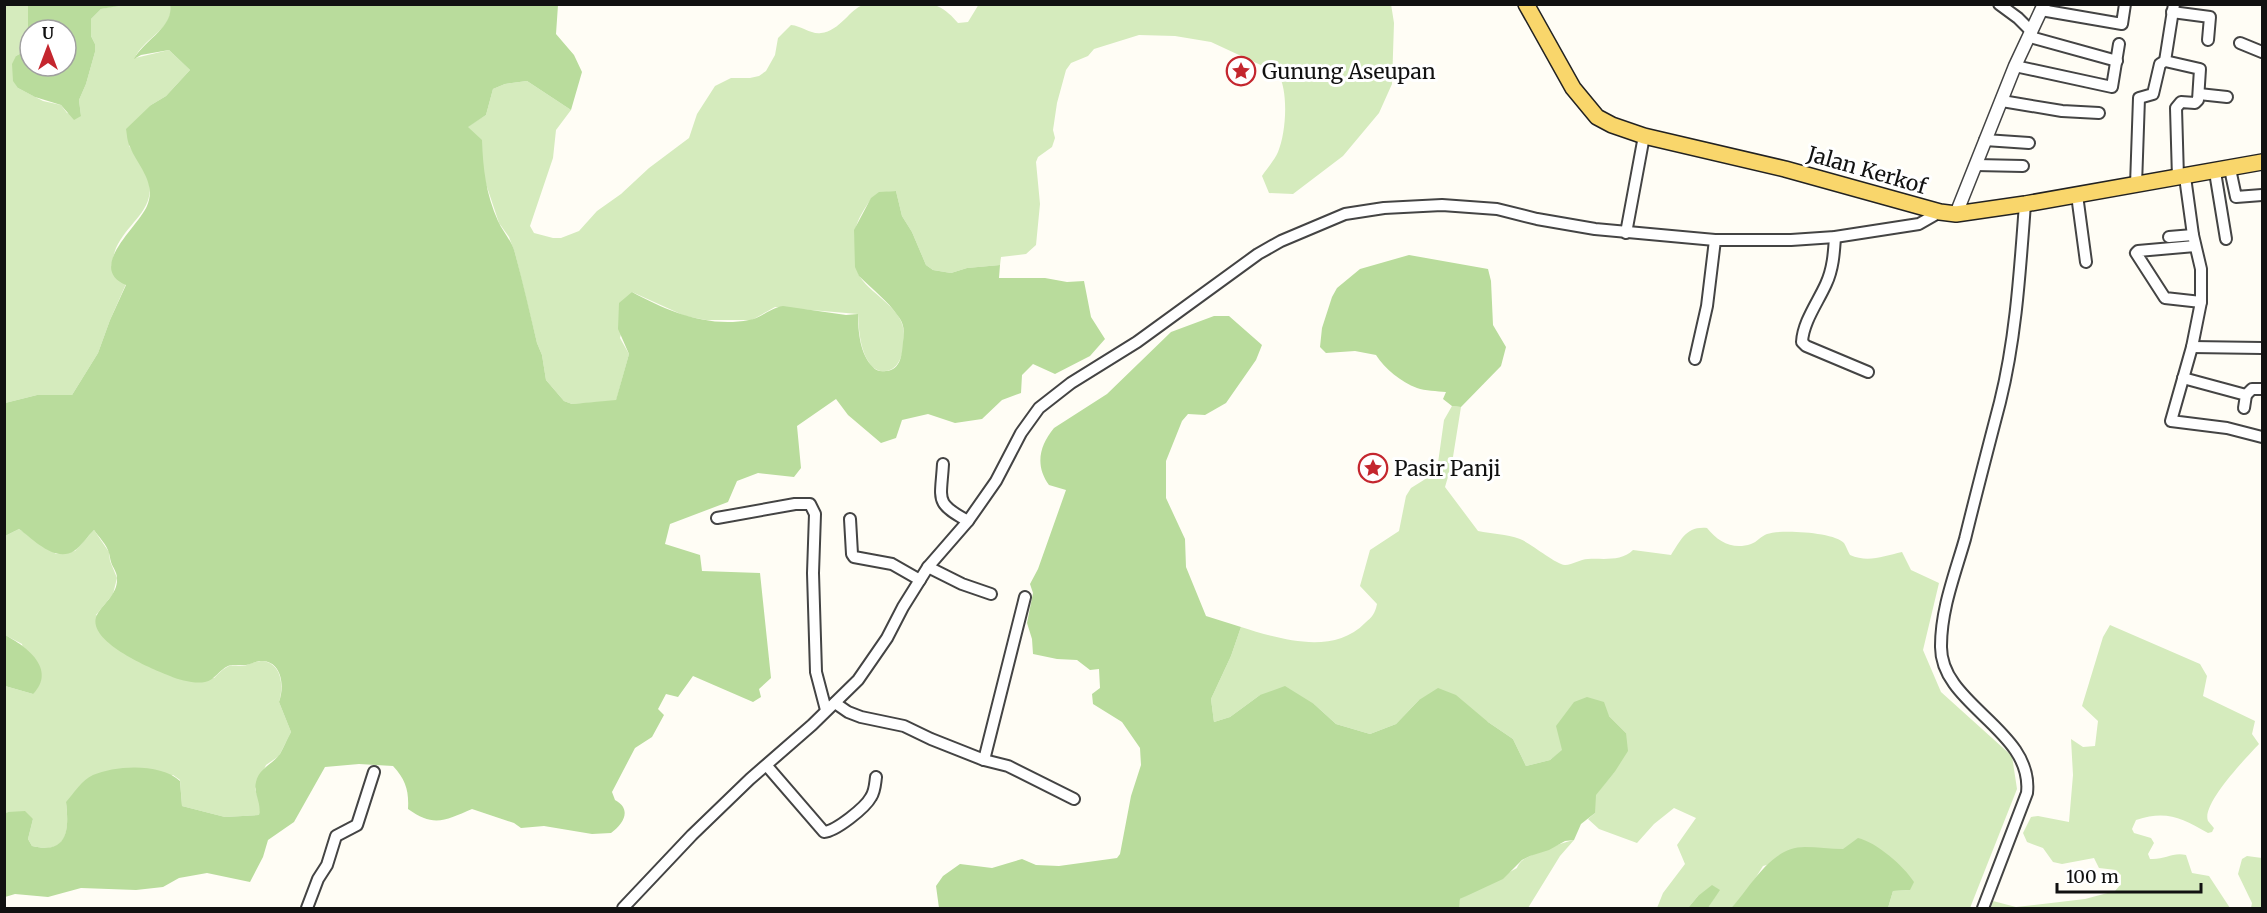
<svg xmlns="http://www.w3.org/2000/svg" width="2267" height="913" viewBox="0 0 2267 913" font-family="Merriweather,serif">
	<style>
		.green { fill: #d5ebbd }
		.forest { fill: #b9dc9c; fill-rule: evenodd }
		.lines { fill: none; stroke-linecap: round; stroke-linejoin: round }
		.minor-casing { stroke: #444; stroke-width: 14 }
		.tertiary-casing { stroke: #444; stroke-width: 15 }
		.primary-casing { stroke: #222; stroke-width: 18 }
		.minor { stroke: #fff; stroke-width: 10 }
		.tertiary { stroke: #fff; stroke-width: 12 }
		.primary { stroke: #f9d66b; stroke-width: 15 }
		.labels { text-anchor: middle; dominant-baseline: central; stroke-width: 6; stroke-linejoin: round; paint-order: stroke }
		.poi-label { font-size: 21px; fill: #111; stroke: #fff; text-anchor: start }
		.street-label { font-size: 21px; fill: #111; stroke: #fff }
	</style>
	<rect width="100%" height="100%" fill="#fffdf5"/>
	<g class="green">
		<path d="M124,4L170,5C175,28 142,39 135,58L169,50L190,70L166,96L151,105L129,146C134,153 140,161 144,169C163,207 129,219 116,248C114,253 113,260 111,266L126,284L110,320L98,353L72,395H37L5,403V5H28V42L25,51L16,56L18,88L43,101L61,105L67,113L81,116L79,100L86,84L95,52V44L91,36V19L101,9Z"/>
		<path d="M979,4H1391L1394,23L1392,84L1379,113L1343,156L1293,194L1269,193L1262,176C1267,168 1274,161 1278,152C1286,133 1289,92 1278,73L1211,42L1175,36L1139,35L1094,49L1088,56L1071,63L1066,70L1057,103L1053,130L1055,138L1052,147L1038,157L1036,162L1040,204L1036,245L1026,254L1001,257L1000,265L967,268L951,273L933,270L926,265L912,232L902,216L896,191C873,193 872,196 861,215C854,228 854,235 856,250C857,258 856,271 860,277C873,296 904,309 904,334C905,348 901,370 885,371C881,372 876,370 873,367C860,354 859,331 858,314L775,307L752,320H706L685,316L632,292L620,338L629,354L616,401L572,404L564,401L546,380L542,355L537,343L515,253L509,237L499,223L467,127L486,115L493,89L505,84L527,81L571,110L556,130L553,158L530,226L534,233L553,238H561L579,231L597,211L621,194L649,168L689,138L697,114L715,86L731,78H750L759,76L766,71L775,55L778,38L791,25C802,26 812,35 821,33C840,31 850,9 863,5C870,3 931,3 937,6C946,10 952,16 958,23L968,22Z"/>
		<path d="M1452,406L1461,407L1452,463L1445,487L1478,531C1492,534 1506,534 1520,539C1532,544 1555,564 1565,565C1573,565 1580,559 1588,559C1603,558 1621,562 1633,550L1671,555C1681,540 1686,526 1707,528C1718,542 1733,550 1751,544C1757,542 1761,536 1767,534C1779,529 1835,532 1844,543C1846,546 1848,552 1850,555C1868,563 1884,556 1902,552L1911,570L1939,583L1923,650L1941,692L2012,756L2017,789L1970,908H1888L1893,891L1910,890L1843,849H1825L1763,866L1748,890L1731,908H1708L1719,890L1698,896L1688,908H1657L1663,893L1685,864L1677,845L1696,818L1674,808L1654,824L1637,843L1599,829L1588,819L1595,813V795L1614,773L1626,733L1609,716L1550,760L1526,766L1513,739L1488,722L1419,700L1396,724L1370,734L1336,724L1314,704L1260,695L1230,717L1214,722L1211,699L1231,656L1241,627C1279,639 1333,656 1365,623C1372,617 1375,614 1377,604L1360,586L1370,550L1399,531L1406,496L1411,488L1427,478L1438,463L1444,420Z"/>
		<path d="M19,529L56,554L75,551L94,530L109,552L110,561L117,578L113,594L96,615L214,678C218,674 224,668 229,666C233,665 239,666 243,666C249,665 255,661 261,661C282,662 284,686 279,702L291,732L279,756L266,765L255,789L261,806L259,815L225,817L182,806L180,780L173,775L66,802C69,829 69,855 32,846L28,839L33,819L8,812L5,814V686L33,694L22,644L5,635V536Z"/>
		<path d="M2110,625L2200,664L2207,676L2203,696L2255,721L2252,734L2259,744C2247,757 2201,804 2208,821C2208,821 2214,828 2214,828L2212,832L2208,833C2181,818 2167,810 2136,820L2132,829L2134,833L2151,838L2154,843L2148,854L2150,859C2165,860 2172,852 2186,855L2192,873L2209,876L2230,908H1990L1993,901L2016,907L2085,899L2115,891L2121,884V875L2116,870L2099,868L2094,858L2062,864L2053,862L2043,848L2027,842L2023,833L2031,817L2038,816L2069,822L2073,775L2071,739L2083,747L2095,746L2098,721L2082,706L2103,637Z"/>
		<path d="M1574,840L1560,856L1528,908L1458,907L1460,899L1517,868C1518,865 1521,861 1523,860C1529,855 1566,841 1574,840Z"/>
		<polygon points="2247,856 2262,858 2262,908 2251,908 2252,903 2238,874 2242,859"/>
	</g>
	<g class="forest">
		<path d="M28,5H124L101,9L91,19V36L95,44V52L86,84L79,100L81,116L74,120L61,105L35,97L18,88L13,81L12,64L16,56L25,51L28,42ZM30,30H66V66H30Z"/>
		<path d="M170,5H558L556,34L574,55L582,72L571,110L527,81L505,84L493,89L486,115L468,127L482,140C483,169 486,194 498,221C503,232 512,241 515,253C523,283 530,313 537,343L542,355L546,380L564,401L572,404L616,400L629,354L618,329L619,303L632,292C667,311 708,328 749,320C761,318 770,308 783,306L846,315L858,314C858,331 860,355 873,367C876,371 881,372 886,371C901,370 902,354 903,342C905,333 904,323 898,316C888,301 871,288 859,276L855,267L854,230L871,198L879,192L896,191L902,216L912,232L926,265L933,270L951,273L967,268L1000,265L999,278H1045L1067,282L1084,281L1091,317L1105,339L1090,356L1055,374L1033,364L1022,375L1021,393L1002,400L982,419L955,423L928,414L902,420L896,438L881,443L848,415L836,399L797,426L801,468L794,477L758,473L737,481L728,502L670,524L665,544L700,555L702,571L760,573L771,678L759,689L761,697L753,702L693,676L678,697L666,694L658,709L664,715L652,737L635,748L612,792L615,800C632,809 624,824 611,833L592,834L544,826L521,828L514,823L472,809C446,820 434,828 408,809C409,791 406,780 393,766L359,764L325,767L294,822L268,840L263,857L250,882L207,873L179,878L163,887L136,890L81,888L48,897L15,894L5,897L4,814L8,812L25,811L33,819L28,839L32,846C69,855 69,828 66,802C74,793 82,780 93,775C116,765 161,763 180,781L182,806L225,817L259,815C262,803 253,793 256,782C259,768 273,764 280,754C284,747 287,739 291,732L279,702C285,686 282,659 259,661C254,662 250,665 246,665C240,666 233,664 228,666C219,670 215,680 205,682C195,684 179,680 170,676C152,669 81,640 98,613C105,602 118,593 117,578C117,572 113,568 111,562C110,559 110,556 109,553C107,545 99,537 94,530C88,536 81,546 74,551C55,563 33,539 19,529L5,536V403L37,395H72L98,353L110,320L126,285C86,268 138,227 147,206C157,183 138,166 130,147C127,141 127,134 126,129L151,105L166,96L190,70L169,50L141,55L134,59C143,41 174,27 170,5Z"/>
		<path d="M1409,255L1488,269L1491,281L1493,325L1506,347L1501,366L1461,407L1452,406L1443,399L1446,392C1437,391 1425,391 1417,388C1401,382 1385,369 1376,355L1355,351L1326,353L1320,347L1322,328L1332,297L1337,288L1360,269Z"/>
		<path d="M1214,316H1229L1262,345L1256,360L1226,403L1205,415L1188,414L1182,421L1166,461V498L1185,539L1186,567L1206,616L1241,627L1231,656L1211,699L1214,722L1230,717L1260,695L1285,686L1314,704L1336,724L1370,734L1396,724L1419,700L1438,688L1456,695L1488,722L1513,739L1526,766L1550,760L1562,750L1556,726L1574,702L1587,697L1604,702L1609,716L1626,733L1628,751L1614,773L1596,795L1595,813L1581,824L1574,840L1565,841L1549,850L1530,856L1522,860L1503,879L1460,899L1459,908H939L936,886L943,876L960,864L992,868L1022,859L1036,865L1059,866L1117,858L1120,854L1131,796L1141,765L1140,748L1122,722L1093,704L1092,694L1100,688L1099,669L1090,670L1077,660L1057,659L1033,654L1032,639L1027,623L1033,593L1030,584L1038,569L1066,490L1049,485C1035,466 1039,446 1054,428L1107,394L1171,332Z"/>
		<path d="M5,635C26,646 57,669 33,694L5,686Z"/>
		<path d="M1858,838C1876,842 1904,866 1914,882L1910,890L1893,891L1888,908H1731C1752,886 1770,847 1805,847C1818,847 1830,849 1843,849Z"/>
		<polygon points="1712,885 1720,890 1708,908 1688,908 1698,896"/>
	</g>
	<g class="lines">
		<g class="minor-casing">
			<g id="minor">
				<polyline points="1999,4 2018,18 2032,32"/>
				<polyline points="2041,10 2122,24 2125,4"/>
				<polyline points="2172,12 2210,17 2208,40"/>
				<polyline points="2030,37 2117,61"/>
				<polyline points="2240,43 2262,52"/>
				<polyline points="2165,61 2174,4"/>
				<polyline points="2015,66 2112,87 2119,44"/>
				<polyline points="2199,94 2227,97"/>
				<polyline points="2002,101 2062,111 2099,113"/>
				<polyline points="1985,140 2029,143"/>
				<polyline points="1976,165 2023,166"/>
				<polyline points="2230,169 2236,197 2262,195"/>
				<polyline points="2215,172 2226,239"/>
				<polyline points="2185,177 2193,235 2201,269 2201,302 2192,347 2171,421 2227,428 2262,437"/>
				<polyline points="2136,185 2139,98 2153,94 2160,64 2165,61 2200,69 2198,100 2195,103 2181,102 2176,108 2178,178"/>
				<polyline points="2077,195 2086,262"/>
				<polyline points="1626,233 1644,136"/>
				<path d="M1835,237C1834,253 1833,269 1826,284C1818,302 1803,322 1802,342L1806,346L1868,372"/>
				<polyline points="2169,237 2193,235"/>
				<polyline points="2195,246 2138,251 2136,253 2165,298 2201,302"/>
				<polyline points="2192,347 2262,348"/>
				<polyline points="1695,359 1707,306 1715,240"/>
				<polyline points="2183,378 2246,395 2244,408"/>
				<polyline points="2246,395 2252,389 2262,389"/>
				<path d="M943,464C941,500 934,503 968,521"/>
				<polyline points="717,518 795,504 810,504 815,514 813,573 816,672 826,710"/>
				<polyline points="850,519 852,554 854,557 892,564 920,580"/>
				<polyline points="928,567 962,584 991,594"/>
				<polyline points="835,703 848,712 861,717 904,726 931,739 984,760 1008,766 1074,799"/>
				<polyline points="984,760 1025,597"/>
				<path d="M767,766L824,832C836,831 865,808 871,797C875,791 875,784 876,777"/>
				<polyline points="307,908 318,879 327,865 336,836 357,825 374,772"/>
				<polyline points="623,908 692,835 750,779 812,725 858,680 887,638 903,607 928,567 968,521 996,481 1021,433 1039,408 1071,383 1137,342 1258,254 1281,241 1345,214 1384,208 1442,205 1497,209 1537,219 1595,229 1715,240 1791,240 1835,237 1919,224 1940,212"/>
				<path d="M1983,908L2027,793C2034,730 1940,705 1941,646C1941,609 1955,574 1965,539C1976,494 1988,448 2000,402C2016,338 2020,270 2025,204"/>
			</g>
		</g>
		<g class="tertiary-casing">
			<polyline id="tertiary" points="1956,214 2015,66 2044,4"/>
		</g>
		<g class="primary-casing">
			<polyline id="primary" points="1526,4 1573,88 1597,117 1612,125 1644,136 1785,169 1940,212 1956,214 2025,204 2262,162"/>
		</g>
		<use href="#minor" class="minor"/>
		<use href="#tertiary" class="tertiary"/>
		<use href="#primary" class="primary"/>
	</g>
	<defs>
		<g id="sight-ring" transform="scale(1.5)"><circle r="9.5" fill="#fff" stroke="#c4262e" stroke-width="1.5"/><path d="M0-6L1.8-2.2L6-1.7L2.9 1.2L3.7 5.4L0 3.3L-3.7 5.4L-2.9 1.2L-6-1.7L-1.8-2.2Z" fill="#c4262e"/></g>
	</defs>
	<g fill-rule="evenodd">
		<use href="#sight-ring" x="1241" y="71"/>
		<use href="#sight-ring" x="1373" y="468"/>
	</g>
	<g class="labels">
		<g class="poi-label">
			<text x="1262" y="71">Gunung Aseupan</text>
			<text x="1394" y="468">Pasir Panji</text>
		</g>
		<g class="street-label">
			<text transform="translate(1867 170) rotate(16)">Jalan Kerkof</text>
		</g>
	</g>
	<rect width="2267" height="913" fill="none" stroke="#111111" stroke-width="12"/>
	<g transform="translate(48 48)"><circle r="28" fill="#ffffff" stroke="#a0a0a0" stroke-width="1.5"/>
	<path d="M0-4.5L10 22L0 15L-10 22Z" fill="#c4262e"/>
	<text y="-9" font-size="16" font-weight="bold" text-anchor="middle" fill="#111111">U</text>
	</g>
	<path d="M2057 883v9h144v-9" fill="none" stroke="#111111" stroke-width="3"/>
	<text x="2066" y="883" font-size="18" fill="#111111" stroke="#ffffff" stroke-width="4.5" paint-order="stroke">100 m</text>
</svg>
